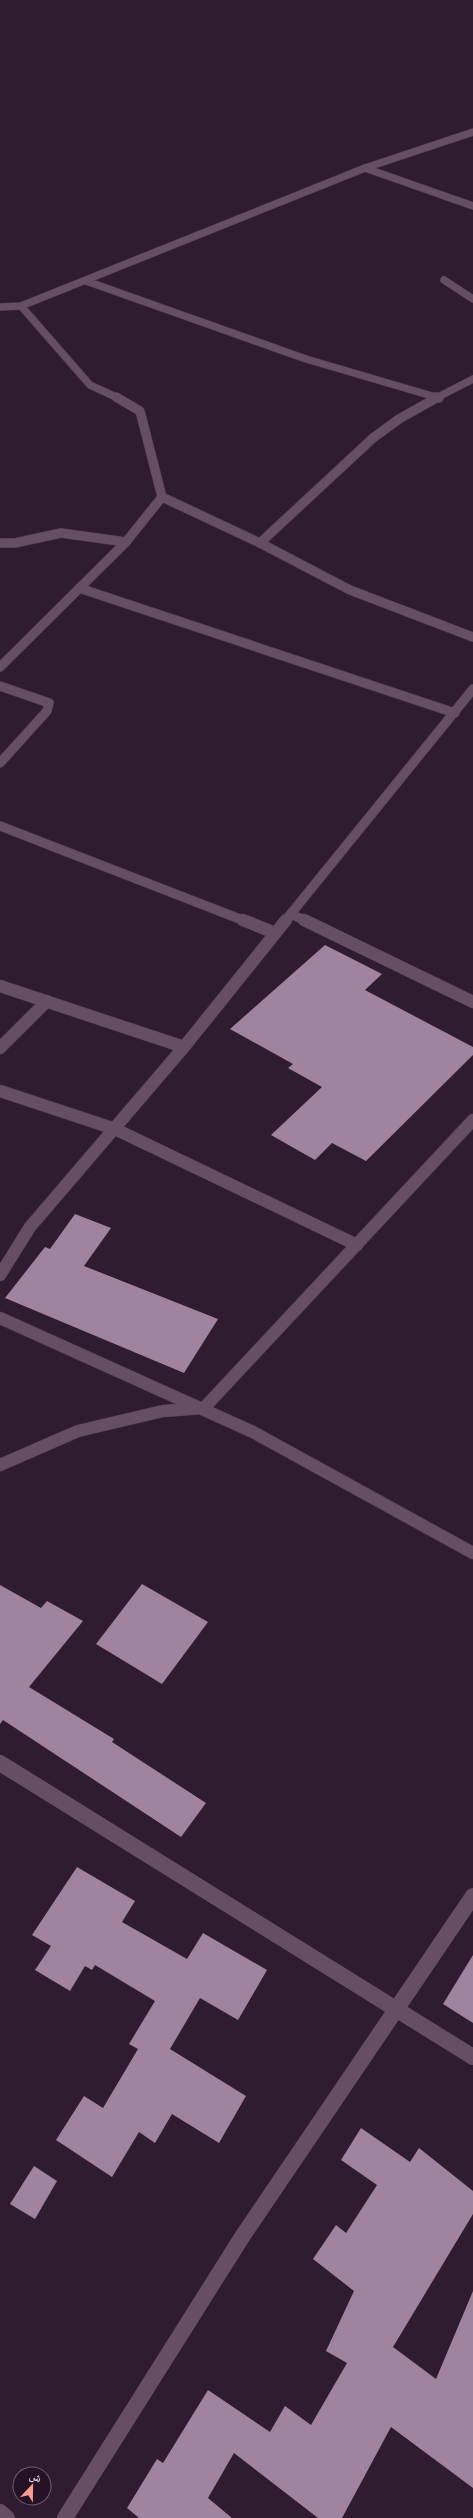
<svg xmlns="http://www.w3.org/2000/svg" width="473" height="2518" viewBox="0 0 473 2518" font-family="Lato,'Noto Naskh Arabic',sans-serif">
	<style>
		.building { fill: #a183a0 }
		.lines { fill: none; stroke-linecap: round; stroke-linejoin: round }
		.minor-far3-casing { stroke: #4c3a4b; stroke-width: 8 }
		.minor-far2-casing { stroke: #4c3a4b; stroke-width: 10 }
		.minor-far1-casing { stroke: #4c3a4b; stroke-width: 13 }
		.minor-casing { stroke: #4c3a4b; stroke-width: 16 }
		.minor-far3 { stroke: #664e65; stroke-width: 7 }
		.minor-far2 { stroke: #664e65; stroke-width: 9 }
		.minor-far1 { stroke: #664e65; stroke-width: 12 }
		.minor { stroke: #664e65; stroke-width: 16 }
	</style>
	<rect width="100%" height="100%" fill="#301c30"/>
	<g class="building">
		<polygon points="325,945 382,974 365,990 473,1047 473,1055 366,1161 332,1143 315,1160 271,1135 322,1087 288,1068 293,1064 230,1029"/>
		<polygon points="75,1214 111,1228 84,1266 218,1319 184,1373 5,1298 45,1247 50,1249"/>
		<polygon points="142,1584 208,1622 162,1684 96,1644"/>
		<polygon points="0,1585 41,1608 47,1601 83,1621 29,1687 114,1739 112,1742 206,1803 181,1837 3,1720 0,1724"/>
		<polygon points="77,1867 135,1901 122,1922 187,1959 203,1933 267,1970 238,2020 200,1998 170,2049 246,2096 219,2143 172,2114 155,2143 139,2132 112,2177 56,2140 84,2096 103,2108 138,2049 129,2044 155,2001 95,1965 92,1970 85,1966 70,1991 35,1970 51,1946 32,1935"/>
		<polygon points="473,1955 473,2023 443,2004"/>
		<polygon points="361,2128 410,2162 419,2148 473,2191 473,2214 393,2347 436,2379 473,2291 473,2488 391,2427 342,2518 318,2518 234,2453 208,2498 232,2518 139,2518 127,2508 157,2459 163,2463 208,2390 270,2432 285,2406 311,2425 347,2363 326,2351 354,2291 313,2259 336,2225 346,2233 377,2185 341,2160"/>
		<polygon points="34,2166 57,2181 35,2219 10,2204"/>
	</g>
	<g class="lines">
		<g class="minor-far3-casing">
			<g id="minor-far3">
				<polyline points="365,168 473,206"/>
				<polyline points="444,280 473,299"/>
				<polyline points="86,281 306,359 439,398"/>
				<polyline points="21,306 90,385 118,398"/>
				<polyline points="0,307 21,306 365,168 473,132"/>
				<polyline points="436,398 473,379"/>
			</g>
		</g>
		<g class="minor-far2-casing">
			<g id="minor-far2">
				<polyline points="435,397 439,398"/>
				<polyline points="162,497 260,543 350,590 473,637"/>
				<polyline points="0,543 15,543 61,533 126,542"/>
				<polyline points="260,543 373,438 399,419 438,397"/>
				<polyline points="79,588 455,713"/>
				<polyline points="0,667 126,542 162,497 140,411 116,397"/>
				<polyline points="0,686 49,703 47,711 0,763"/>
				<polyline points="0,826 245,921"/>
				<polyline points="291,914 306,921"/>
				<polyline points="285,921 473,689"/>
			</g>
		</g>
		<g class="minor-far1-casing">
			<g id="minor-far1">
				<polyline points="243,920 275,933"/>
				<polyline points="304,920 473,1002"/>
				<polyline points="0,986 184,1047"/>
				<polyline points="0,1048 47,1001"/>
				<polyline points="0,1091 115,1129 357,1245"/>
				<polyline points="0,1275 30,1227 184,1047 286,920"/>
				<polyline points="0,1318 253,1432 473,1553"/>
				<polyline points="0,1465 78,1431 163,1411 204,1408 473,1120"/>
			</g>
		</g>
		<g class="minor-casing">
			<g id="minor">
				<polyline points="0,1763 473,2057"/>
				<polyline points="0,2512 7,2518"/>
				<polyline points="65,2518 242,2237 473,1896"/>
			</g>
		</g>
		<use href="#minor-far3" class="minor-far3"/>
		<use href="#minor-far2" class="minor-far2"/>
		<use href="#minor-far1" class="minor-far1"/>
		<use href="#minor" class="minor"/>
	</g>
	<g transform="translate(32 2486) rotate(22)"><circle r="19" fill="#261226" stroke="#705e70"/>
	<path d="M0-3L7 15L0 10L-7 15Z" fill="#f59d8e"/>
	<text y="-6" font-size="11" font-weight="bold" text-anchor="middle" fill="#dfd1de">ش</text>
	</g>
</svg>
